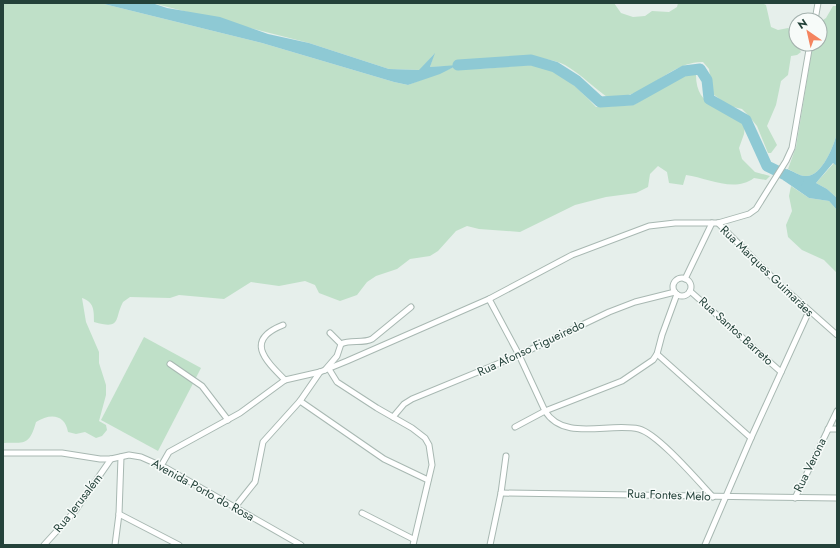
<svg xmlns="http://www.w3.org/2000/svg" width="840" height="548" viewBox="0 0 840 548" font-family="Jost,sans-serif">
	<style>
		.green { fill: #bfe0c8 }
		.water { fill: #8ec9d4 }
		.lines { fill: none; stroke-linecap: round; stroke-linejoin: round }
		.river { stroke: #8ec9d4; stroke-width: 11 }
		.street-casing { stroke: #a8b8b2; stroke-width: 7 }
		.street { stroke: #fff; stroke-width: 5 }
		.labels { text-anchor: middle; dominant-baseline: central; stroke-width: 3; stroke-linejoin: round; paint-order: stroke }
		.street-label { font-size: 12px; fill: #24423a; stroke: #f7fbf9 }
	</style>
	<rect width="100%" height="100%" fill="#e6efeb"/>
	<g class="green">
		<path d="M3,3H100L262,43L394,82L408,85L457,66L430,67L434,54L420,70L389,69L309,43L152,3H614L621,13L633,17L645,16L652,11L669,12L677,7L678,3H762L766,5L771,27L778,30L788,28L796,33L794,41L801,52L797,55L791,56L788,75L781,81L776,105L767,126L777,145L771,153H768L757,126L748,115L742,109L729,106L713,94L709,69L703,62C682,61 661,79 643,89C632,95 622,97 610,99C595,89 581,74 565,65C542,53 483,56 459,65C472,75 519,62 538,66C562,71 580,90 596,107L634,105L681,75C686,73 692,72 696,75C696,109 725,107 745,125L744,134L739,148L742,159L755,172L770,176L766,180L754,178C734,193 708,178 686,175L683,185L669,183L667,172L658,166L650,174L648,187L636,193L606,197L575,205L520,232L479,229L467,226L456,231L438,251L430,256L410,259L397,269L376,276L367,282L357,295L340,301L319,293L315,285L305,281L279,286L251,282L224,299L179,295L170,298L130,297L123,302C114,319 122,330 94,322C94,310 94,302 82,298L86,322L99,352V363L106,385V395L99,421L106,425L107,430L102,436L96,438L85,432L76,434L68,432C65,414 50,413 36,422C29,447 24,442 3,443Z"/>
		<path d="M833,6H837V133C834,146 821,178 805,176C799,176 793,171 788,169L796,147L813,44H820V22L826,18Z"/>
		<polygon points="834,163 837,166 837,198 827,189 816,183"/>
		<polygon points="791,186 809,198 829,201 837,210 837,273 824,260 802,250 788,237 786,225 792,211 789,196"/>
		<polygon points="144,337 201,368 158,451 101,420"/>
	</g>
	<g class="water">
		<polygon points="100,3 152,3 167,8 220,17 268,34 309,43 389,69 419,70 435,53 430,67 458,65 440,74 408,85 394,82 262,43"/>
		<path d="M837,133V166L833,163L816,183L827,189L837,198V210L829,201L809,198L783,180L787,169C793,171 799,176 805,176C821,178 834,146 837,133Z"/>
	</g>
	<g class="lines">
		<polyline class="river" points="458,65 531,60 555,67 577,81 600,102 632,100 684,71 700,69 707,80 709,99 746,120 767,166 798,181"/>
		<g class="street-casing">
			<g id="street">
				<polyline points="815,20 818,3"/>
				<polyline points="718,223 775,280 837,335"/>
				<circle cx="682" cy="287" r="9"/>
				<polyline points="685,279 712,223"/>
				<polyline points="690,291 781,372"/>
				<polyline points="489,299 519,355 545,411 622,381 653,360 657,354 662,335 677,294"/>
				<path d="M283,325C245,340 264,359 285,380"/>
				<polyline points="330,333 341,344"/>
				<polyline points="657,354 751,438"/>
				<polyline points="170,364 202,386 228,420"/>
				<polyline points="329,369 337,382 377,408 412,428 425,438 429,445 432,465 413,545"/>
				<path d="M325,370L337,356L341,344C351,339 362,344 372,339L411,307"/>
				<polyline points="300,401 384,459 428,480"/>
				<polyline points="393,417 404,404 412,399 519,355 609,312 635,302 675,292"/>
				<path d="M515,427L545,411C564,442 609,422 639,429C658,434 698,481 713,497"/>
				<polyline points="828,429 837,429"/>
				<polyline points="3,453 62,453 100,459 111,459 129,455 141,457 166,468 301,545"/>
				<polyline points="161,466 169,452 240,413 285,380 320,372 347,361 489,299 572,255 649,226 675,223 718,223 749,214 756,209 786,161 792,148 810,44"/>
				<polyline points="501,493 837,498"/>
				<polyline points="795,498 837,411"/>
				<polyline points="235,507 255,482 263,442 300,401 320,372"/>
				<polyline points="362,513 413,539"/>
				<polyline points="119,514 179,545"/>
				<polyline points="44,545 75,511 111,459"/>
				<polyline points="115,545 119,514 121,457"/>
				<polyline points="490,545 501,493 506,456"/>
				<polyline points="705,545 751,438 809,311"/>
			</g>
		</g>
		<use href="#street" class="street"/>
	</g>
	<g class="labels">
		<g class="street-label">
			<text transform="translate(767 271) rotate(44)">Rua Marques Guimarães</text>
			<text transform="translate(736 331) rotate(42)">Rua Santos Barreto</text>
			<text transform="translate(531 348) rotate(-25)">Rua Afonso Figueiredo</text>
			<text transform="translate(810 465) rotate(-64)">Rua Verona</text>
			<text transform="translate(203 490) rotate(29)">Avenida Porto do Rosa</text>
			<text transform="translate(669 495) rotate(2)">Rua Fontes Melo</text>
			<text transform="translate(78 503) rotate(-52)">Rua Jerusalém</text>
		</g>
	</g>
	<rect width="840" height="548" fill="none" stroke="#24423a" stroke-width="8"/>
	<g transform="translate(808 32) rotate(326)"><circle r="19" fill="#f7fbf9" stroke="#a3b1ad"/>
	<path d="M0-3L7 15L0 10L-7 15Z" fill="#f4845f"/>
	<text y="-6" font-size="11" font-weight="bold" text-anchor="middle" fill="#24423a">N</text>
	</g>
</svg>
